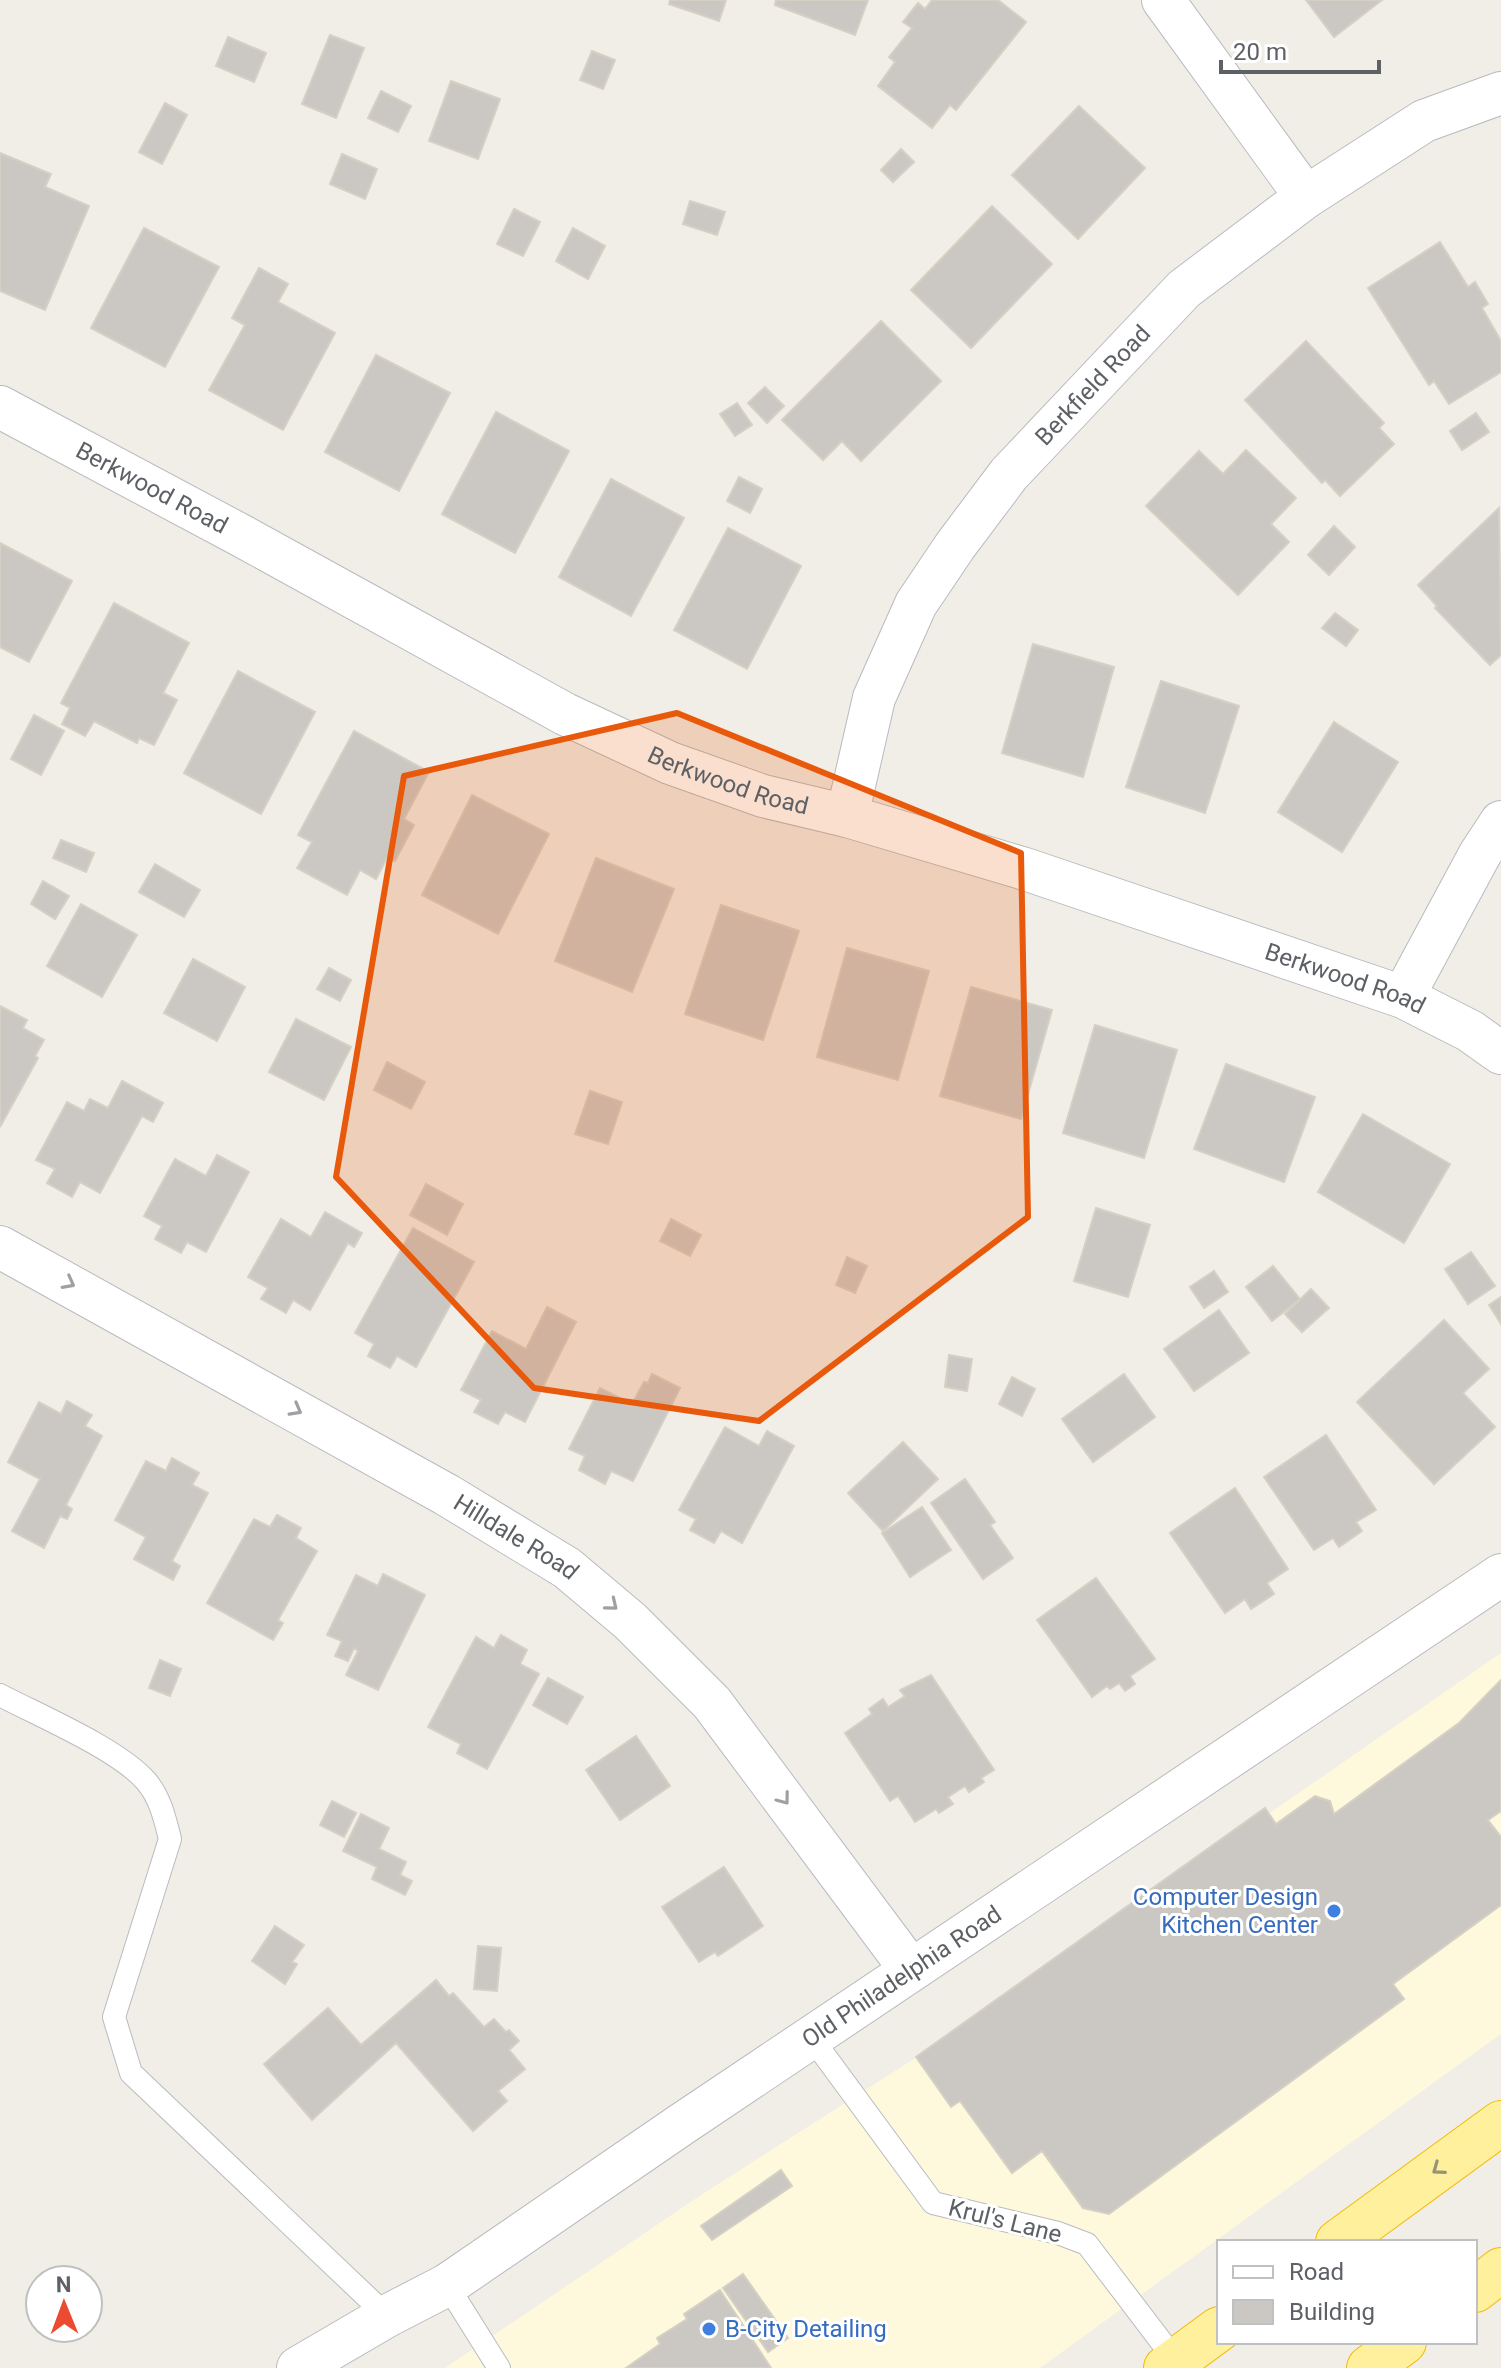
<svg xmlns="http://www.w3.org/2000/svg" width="1501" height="2368" viewBox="0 0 1501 2368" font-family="Roboto,sans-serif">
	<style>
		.commercial { fill: #fef8dc }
		.building { fill: #cbc8c3; stroke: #d5d0c4; stroke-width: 2 }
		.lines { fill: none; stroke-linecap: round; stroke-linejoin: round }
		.service-casing { stroke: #b8bbbf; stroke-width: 24 }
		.minor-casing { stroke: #b8bbbf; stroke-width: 44 }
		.trunk-casing { stroke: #f5b900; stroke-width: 46 }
		.service { stroke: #fff; stroke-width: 22 }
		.minor { stroke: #fff; stroke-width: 42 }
		.trunk { stroke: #fef09d; stroke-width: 44 }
		.oneway { stroke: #9ea0a3 }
		.oneway2 { stroke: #959379 }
		.marked { fill: #e8590c; fill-opacity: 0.2; stroke: #e8590c; stroke-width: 6; stroke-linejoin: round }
		.shop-dot { fill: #3f7fe0; stroke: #fff; stroke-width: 3 }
		.labels { text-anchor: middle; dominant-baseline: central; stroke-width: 6; stroke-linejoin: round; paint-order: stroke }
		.street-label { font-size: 24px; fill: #5d6166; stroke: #fff }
		.shop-label { font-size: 24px; fill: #366cbe; stroke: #fff; text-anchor: end }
	</style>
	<rect width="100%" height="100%" fill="#f0eee6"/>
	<polygon class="commercial" points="1501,1653 1501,2034 1040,2368 445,2368 701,2195 920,2055"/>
	<g class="building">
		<polygon points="670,0 726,0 719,21 669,4"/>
		<polygon points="776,0 868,0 855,35 775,5"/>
		<polygon points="932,0 998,0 1026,22 956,110 950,105 932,128 878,86 895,62 889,57 912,28 903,22 918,3 925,9"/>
		<polygon points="1306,0 1382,0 1334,37"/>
		<polygon points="330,35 364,48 336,118 302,104"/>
		<polygon points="228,37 266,53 254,82 216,66"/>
		<polygon points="592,51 615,60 603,89 580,80"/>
		<polygon points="451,81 500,99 478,159 429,141"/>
		<polygon points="381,91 411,106 398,132 368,118"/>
		<polygon points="165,103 187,115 162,164 139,152"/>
		<polygon points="1079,106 1145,168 1078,239 1012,175"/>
		<polygon points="901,149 914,162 893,182 881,170"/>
		<polygon points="0,153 51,174 45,187 89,206 45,310 0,291"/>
		<polygon points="342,154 377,169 365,199 330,184"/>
		<polygon points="690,201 725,212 717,235 683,224"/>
		<polygon points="992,206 1052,264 971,348 911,290"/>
		<polygon points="514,209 540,222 523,256 497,244"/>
		<polygon points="144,228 219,267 165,367 91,328"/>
		<polygon points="573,228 605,246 588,279 556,261"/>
		<polygon points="1440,242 1468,287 1475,282 1488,304 1482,308 1501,341 1501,372 1449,404 1434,381 1429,385 1368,288"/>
		<polygon points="259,268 288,284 278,302 335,333 283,430 209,390 245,325 232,318"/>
		<polygon points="881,321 941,381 861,461 842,441 823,460 782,420"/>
		<polygon points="1306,341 1384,423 1379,428 1394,444 1340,496 1325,480 1322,483 1245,400"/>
		<polygon points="376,355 450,393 399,491 325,452"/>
		<polygon points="765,387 784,406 767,423 748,403"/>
		<polygon points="737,403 752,425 735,436 720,414"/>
		<polygon points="496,412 569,451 515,553 442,514"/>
		<polygon points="1476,413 1489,432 1462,450 1450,431"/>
		<polygon points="1246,450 1296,498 1271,524 1289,542 1238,595 1146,506 1199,451 1223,474"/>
		<polygon points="739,477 762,489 750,513 727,501"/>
		<polygon points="611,479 684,518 631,616 559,577"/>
		<polygon points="1499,508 1501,655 1490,665 1435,608 1437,606 1418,585"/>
		<polygon points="1334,526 1355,547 1329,575 1308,555"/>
		<polygon points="728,528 801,566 747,669 674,630"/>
		<polygon points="0,543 72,581 29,662 0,647"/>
		<polygon points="114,603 189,643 163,693 177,700 154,745 139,738 137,743 94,721 85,736 62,724 70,708 61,703"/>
		<polygon points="1335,613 1358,630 1346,646 1322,628"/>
		<polygon points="1033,644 1114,667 1083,777 1002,753"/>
		<polygon points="238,671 315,712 261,814 184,773"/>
		<polygon points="1161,681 1239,706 1205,813 1126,787"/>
		<polygon points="34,715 64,731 41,775 11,759"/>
		<polygon points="1334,722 1398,762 1342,852 1278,812"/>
		<polygon points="354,731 429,772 404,819 414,825 395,861 387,858 376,879 360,870 347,895 297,868 312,842 298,835"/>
		<polygon points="472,795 549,834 498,934 422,895"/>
		<polygon points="61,840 94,853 86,872 53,858"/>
		<polygon points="596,858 674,889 632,992 555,961"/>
		<polygon points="155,864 200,890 184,917 139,892"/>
		<polygon points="43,881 69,896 55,919 31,904"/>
		<polygon points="81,904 137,935 102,997 47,966"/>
		<polygon points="721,905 799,931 763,1040 685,1014"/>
		<polygon points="847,948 929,971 898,1080 817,1057"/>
		<polygon points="193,959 245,987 217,1041 164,1013"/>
		<polygon points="329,968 351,980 340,1001 317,989"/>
		<polygon points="971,987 1052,1010 1021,1119 940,1096"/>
		<polygon points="0,1006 27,1020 23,1028 44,1040 35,1056 38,1058 0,1127"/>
		<polygon points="296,1019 351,1047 324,1100 269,1072"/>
		<polygon points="1095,1025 1177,1050 1144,1158 1063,1133"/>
		<polygon points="387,1062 425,1082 411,1109 374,1090"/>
		<polygon points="1226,1064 1315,1097 1284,1182 1194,1149"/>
		<polygon points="122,1081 163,1103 153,1122 142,1116 100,1193 80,1182 72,1197 47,1183 55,1169 36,1160 67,1102 84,1111 90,1099 108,1108"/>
		<polygon points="590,1091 622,1102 608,1144 575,1134"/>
		<polygon points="1363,1114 1450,1164 1404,1243 1318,1192"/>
		<polygon points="217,1155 249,1172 206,1252 187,1242 181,1253 155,1239 162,1226 144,1216 175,1159 206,1176"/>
		<polygon points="426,1184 463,1204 447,1235 410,1215"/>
		<polygon points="1096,1208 1150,1225 1128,1297 1074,1281"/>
		<polygon points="325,1212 362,1233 354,1247 348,1243 310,1310 293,1300 286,1313 261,1299 268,1288 248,1277 281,1219 311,1237"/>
		<polygon points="671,1219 701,1235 690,1256 660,1241"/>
		<polygon points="413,1228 474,1262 416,1367 397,1356 390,1368 368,1356 374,1344 355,1333"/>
		<polygon points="1471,1252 1495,1286 1468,1304 1445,1269"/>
		<polygon points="847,1257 867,1266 855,1293 836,1285"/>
		<polygon points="1273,1266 1300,1299 1272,1321 1246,1287"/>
		<polygon points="1214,1271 1228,1292 1204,1308 1190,1287"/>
		<polygon points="1311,1289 1329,1308 1302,1332 1285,1314"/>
		<polygon points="1501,1297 1501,1324 1489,1305"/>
		<polygon points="547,1307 576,1322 525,1422 505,1412 498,1424 474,1412 481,1400 461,1390 492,1331 526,1349"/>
		<polygon points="1219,1310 1249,1353 1194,1391 1164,1349"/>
		<polygon points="1444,1320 1489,1369 1463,1393 1495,1427 1434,1484 1357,1402"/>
		<polygon points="949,1355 972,1359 967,1391 945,1387"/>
		<polygon points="652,1374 680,1388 633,1481 611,1471 605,1484 579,1470 585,1456 569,1449 600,1388 632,1404 644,1382 648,1383"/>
		<polygon points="1124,1374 1155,1417 1093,1462 1062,1419"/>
		<polygon points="1012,1377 1035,1389 1022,1416 999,1404"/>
		<polygon points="67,1401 92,1415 85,1426 102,1436 66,1505 72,1509 67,1519 60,1516 44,1548 12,1531 40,1479 8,1462 39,1402 61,1414"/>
		<polygon points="725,1427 759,1446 767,1431 794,1446 742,1543 721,1531 714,1543 690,1530 696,1519 679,1510"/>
		<polygon points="1326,1435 1376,1510 1356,1522 1362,1531 1339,1547 1333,1538 1314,1550 1264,1477"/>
		<polygon points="903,1442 938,1479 883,1531 848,1493"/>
		<polygon points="172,1458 199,1473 192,1485 208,1493 172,1561 180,1566 173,1580 134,1559 146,1537 115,1520 146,1461 166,1471"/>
		<polygon points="965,1479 995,1522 990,1525 1013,1558 983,1579 931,1503"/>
		<polygon points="1235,1488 1288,1569 1267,1583 1274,1594 1251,1609 1245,1599 1225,1613 1170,1533"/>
		<polygon points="922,1507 951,1550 910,1577 882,1533"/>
		<polygon points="277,1515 301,1528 296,1538 317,1551 278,1620 283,1623 273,1640 207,1603 254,1519 270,1527"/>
		<polygon points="383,1574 425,1595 378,1690 346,1675 358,1651 354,1648 348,1661 335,1656 342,1641 327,1635 356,1575 378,1586"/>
		<polygon points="1096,1578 1155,1659 1130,1676 1135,1684 1125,1691 1119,1683 1110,1689 1107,1686 1092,1697 1037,1620"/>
		<polygon points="501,1635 527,1650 520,1664 539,1674 487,1769 457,1753 461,1744 428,1727 476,1637 494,1648"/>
		<polygon points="160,1660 181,1669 170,1696 149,1688"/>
		<polygon points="931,1675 994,1770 981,1778 984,1782 969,1792 965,1786 948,1797 953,1804 939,1813 936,1809 915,1822 898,1796 890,1801 845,1733 872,1714 869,1709 883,1699 888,1707 905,1696 900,1690"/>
		<polygon points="548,1678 583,1697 567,1724 533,1705"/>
		<polygon points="1501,1680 1501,1811 1488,1820 1501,1837 1501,1905 1393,1984 1404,1999 1109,2214 1083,2208 1042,2151 1012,2173 960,2101 951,2107 916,2057 1265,1808 1276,1824 1315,1796 1330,1801 1334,1814 1459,1723"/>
		<polygon points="636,1736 670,1786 620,1820 586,1770"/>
		<polygon points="332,1801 356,1813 344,1837 320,1825"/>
		<polygon points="361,1814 389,1828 379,1849 406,1862 400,1875 412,1881 405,1895 372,1879 377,1867 343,1851"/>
		<polygon points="724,1867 763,1926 718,1956 715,1952 699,1962 662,1907"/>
		<polygon points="275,1926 304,1945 292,1962 297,1964 285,1984 252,1961"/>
		<polygon points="478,1946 501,1948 497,1991 474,1989"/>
		<polygon points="436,1980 449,1996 453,1993 484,2027 494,2019 506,2032 509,2030 519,2041 509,2050 525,2069 498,2091 507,2101 473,2131 396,2043 312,2120 264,2064 328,2008 361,2045"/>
		<polygon points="781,2170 792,2186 712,2240 701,2226"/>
		<polygon points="743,2274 788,2338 768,2352 723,2288"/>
		<polygon points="720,2290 771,2368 626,2368 660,2344 657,2338 687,2319 684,2314"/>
	</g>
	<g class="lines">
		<g class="service-casing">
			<g id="service">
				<path d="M0,1695C40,1716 118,1749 146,1781C160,1797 165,1819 170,1839L114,2017L131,2073L387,2316"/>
				<polyline points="811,2037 933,2203 1058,2233 1087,2244 1176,2361 1182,2364"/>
				<polyline points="447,2285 499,2368"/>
			</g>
		</g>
		<g class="minor-casing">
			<g id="minor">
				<polyline points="1163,0 1306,197"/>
				<path id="s1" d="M0,407L242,536L565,714L670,763L763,796L847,816L1025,869L1403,997L1470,1031L1501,1053"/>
				<path id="s2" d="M847,816L874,698L916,604L955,546L1009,474L1184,289L1306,197L1424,121L1501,93"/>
				<polyline points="1403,997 1480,854 1501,822"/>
				<path id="s3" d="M0,1247L447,1495L567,1568L630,1621L712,1703L911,1970"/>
				<path id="s4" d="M298,2368L387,2316L447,2285L682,2124L1501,1575"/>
			</g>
		</g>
		<g class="trunk-casing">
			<g id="trunk">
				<polyline points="1338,2242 1501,2123"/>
				<polyline points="1475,2290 1501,2270"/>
				<polyline points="1166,2368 1219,2329"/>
				<polyline points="1369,2368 1404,2342"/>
			</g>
		</g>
		<use href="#service" class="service"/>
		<use href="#minor" class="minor"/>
		<use href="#trunk" class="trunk"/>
	</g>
	<defs><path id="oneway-chevron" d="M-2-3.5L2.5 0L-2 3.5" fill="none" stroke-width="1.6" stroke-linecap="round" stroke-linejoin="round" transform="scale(2)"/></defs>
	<g class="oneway">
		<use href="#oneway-chevron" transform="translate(69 1283) rotate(28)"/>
		<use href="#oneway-chevron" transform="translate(296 1410) rotate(29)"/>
		<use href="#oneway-chevron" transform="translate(612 1605) rotate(39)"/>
		<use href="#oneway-chevron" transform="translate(784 1799) rotate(53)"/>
	</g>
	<use class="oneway2" href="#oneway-chevron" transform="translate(1438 2169) rotate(144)"/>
	<path class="marked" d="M677,713L1021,853L1028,1217L759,1421L534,1388L336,1177L404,776Z"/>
	<g class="shop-dot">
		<circle cx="1334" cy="1911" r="8"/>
		<circle cx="709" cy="2329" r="8"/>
	</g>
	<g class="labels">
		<g class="street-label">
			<text stroke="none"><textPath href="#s2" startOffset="506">Berkfield Road</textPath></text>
			<text stroke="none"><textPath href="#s1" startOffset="172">Berkwood Road</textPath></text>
			<text stroke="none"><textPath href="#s1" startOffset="820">Berkwood Road</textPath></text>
			<text stroke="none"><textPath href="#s1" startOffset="1468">Berkwood Road</textPath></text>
			<text stroke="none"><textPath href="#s3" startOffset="592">Hilldale Road</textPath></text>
			<text stroke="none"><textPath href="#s4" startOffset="720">Old Philadelphia Road</textPath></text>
			<text transform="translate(1005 2221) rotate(14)">Krul's Lane</text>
		</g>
		<g class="shop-label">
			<text x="1318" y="1897">Computer Design<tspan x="1318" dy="28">Kitchen Center</tspan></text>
			<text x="725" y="2329" text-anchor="start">B-City Detailing</text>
		</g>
	</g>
	<rect x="1217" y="2240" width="260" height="104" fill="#ffffff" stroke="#bec0c2" stroke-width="2"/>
	<rect x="1233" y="2266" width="40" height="12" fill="#ffffff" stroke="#bec0c2" stroke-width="2"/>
	<text x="1289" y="2280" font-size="24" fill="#5d6166">Road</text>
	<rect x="1233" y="2300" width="40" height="24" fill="#cbc8c3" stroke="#bec0c2" stroke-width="2"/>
	<text x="1289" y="2320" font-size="24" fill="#5d6166">Building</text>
	<g transform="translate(64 2304) rotate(359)"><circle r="38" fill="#ffffff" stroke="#bec0c2" stroke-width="2"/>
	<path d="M0-6L14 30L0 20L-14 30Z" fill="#eb4c31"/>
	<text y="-12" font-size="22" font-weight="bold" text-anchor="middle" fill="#5d6166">N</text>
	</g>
	<path d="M1221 60v12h158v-12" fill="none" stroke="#5d6166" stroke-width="4"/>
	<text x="1233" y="60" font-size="24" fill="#5d6166" stroke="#ffffff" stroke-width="6" paint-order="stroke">20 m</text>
</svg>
